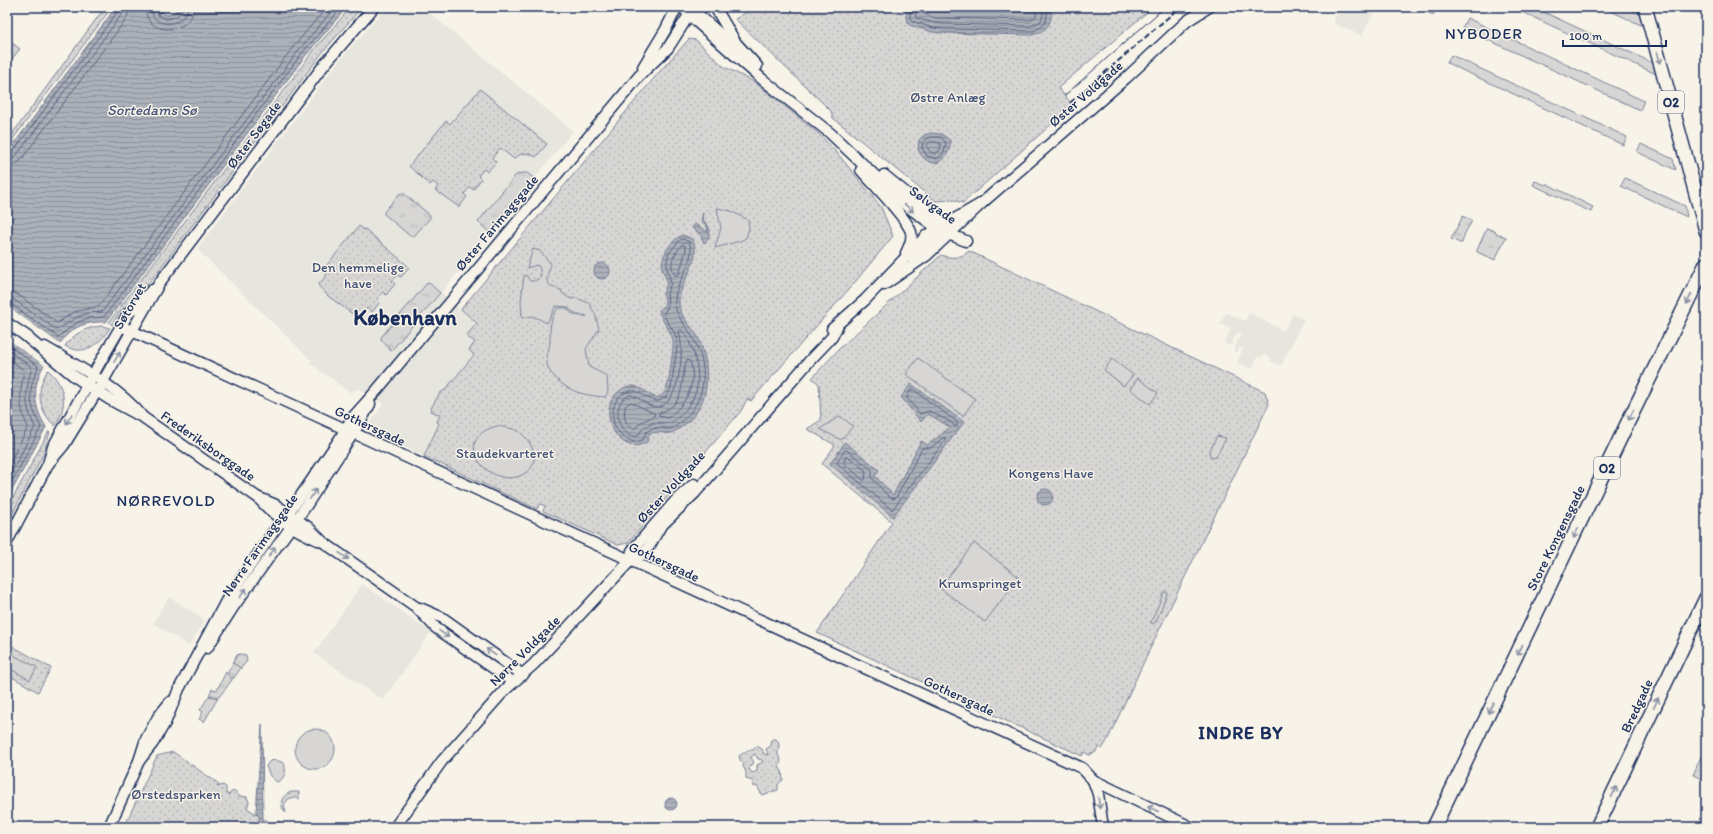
<svg xmlns="http://www.w3.org/2000/svg" width="1713" height="834" viewBox="0 0 1713 834" font-family="Itim,sans-serif">
	<style>
		.built { fill: #e6e5de }
		.grass { fill: url(#grass-tufts); stroke: #798299 }
		.park { fill: url(#park-dots); stroke: #798299; fill-rule: evenodd }
		.garden { fill: #d7d6d4; stroke: #798299 }
		.water { fill: url(#water-rules); stroke: #727c95 }
		.pier { fill: #f7f3e8 }
		.lines { fill: none; stroke-linecap: round; stroke-linejoin: round }
		.shore { stroke: #556382; stroke-width: 1 }
		.tertiary-casing { stroke: #1b2f5e; stroke-width: 13 }
		.primary-casing { stroke: #1b2f5e; stroke-width: 16 }
		.tertiary { stroke: #f7f3e8; stroke-width: 10 }
		.primary { stroke: #f7f3e8; stroke-width: 13 }
		.tram { stroke: #1b2f5e; stroke-width: 1 }
		.rail { stroke: #1b2f5e; stroke-width: 2; stroke-dasharray: 6 3; stroke-linecap: butt }
		.oneway { stroke: #8991a3 }
		.labels { text-anchor: middle; dominant-baseline: central; stroke-width: 3; stroke-linejoin: round; paint-order: stroke }
		.shield { fill: #f7f3e8; stroke: #5d6a87; stroke-width: 1 }
		.shield-label { font-size: 13px; font-weight: bold; fill: #1b2f5e }
		.street-label { font-size: 14px; fill: #1b2f5e; stroke: #f7f3e8 }
		.park-label { font-size: 14px; fill: #415076; stroke: #f7f3e8 }
		.water-label { font-size: 15px; font-style: italic; fill: #465679; stroke: #f7f3e8 }
		.quarter-label { font-size: 16px; letter-spacing: 1px; fill: #1b2f5e; stroke: #f7f3e8 }
		.district-label { font-size: 18px; font-weight: bold; letter-spacing: 1px; fill: #1b2f5e; stroke: #f7f3e8 }
		.town-label { font-size: 22px; font-weight: bold; fill: #1b2f5e; stroke: #f7f3e8 }
	</style>
	<defs>
		<pattern id="grass-tufts" width="24" height="20" patternUnits="userSpaceOnUse"><rect width="24" height="20" fill="#d7d6d4"/><path d="M3 7l-1-3M5 7V3M7 7l1-3M15 17l-1-3M17 17v-4M19 17l1-3" fill="none" stroke="#b8b8b8"/></pattern>
		<pattern id="park-dots" width="8" height="8" patternUnits="userSpaceOnUse"><rect width="8" height="8" fill="#d7d6d4"/><path d="M2 2h.1M6 6h.1" fill="none" stroke="#b8b8b8" stroke-width="1.8" stroke-linecap="round"/></pattern>
		<pattern id="water-rules" width="6" height="5" patternUnits="userSpaceOnUse"><rect width="6" height="5" fill="#acb0b9"/><path d="M0 2.5h6" fill="none" stroke="#8b909a"/></pattern>
	</defs>
	<rect width="100%" height="100%" fill="#f7f3e8"/>
	<filter id="ink" filterUnits="userSpaceOnUse"><feTurbulence type="fractalNoise" baseFrequency=".025" numOctaves="2"/><feDisplacementMap in="SourceGraphic" scale="8" xChannelSelector="R" yChannelSelector="G"/><feConvolveMatrix kernelMatrix="1 2 1 2 8 2 1 2 1" color-interpolation-filters="sRGB"/></filter>
	<g filter="url(#ink)">
		<g class="built">
			<polygon points="387,7 422,7 573,131 441,293 477,323 471,338 475,342 475,355 432,409 440,415 439,424 424,456 372,431 369,425 383,404 360,389 354,390 351,393 347,390 347,389 346,390 340,385 340,384 339,385 333,379 325,375 326,374 325,375 323,372 322,373 316,367 309,364 312,361 197,249 338,62"/>
			<polygon points="1340,7 1363,7 1374,12 1362,36 1333,23 1335,20 1334,19"/>
			<polygon points="1226,313 1245,321 1249,313 1284,331 1293,314 1304,319 1281,366 1270,361 1272,358 1264,354 1262,357 1258,356 1252,369 1237,362 1243,349 1240,347 1237,353 1233,351 1241,334 1237,332 1230,346 1224,343 1231,328 1220,324"/>
			<polygon points="362,584 431,632 383,700 314,653"/>
			<polygon points="169,597 205,620 189,646 153,623"/>
		</g>
		<g class="grass">
			<path d="M162,7H180C175,13 169,18 162,13Z"/>
			<polygon points="521,173 527,173 535,179 490,233 478,222 515,176"/>
			<polygon points="403,193 430,215 430,218 414,236 410,236 384,214 384,212 399,194"/>
			<polygon points="1463,216 1472,221 1465,233 1462,243 1460,243 1451,239"/>
			<polygon points="1487,228 1496,232 1495,233 1506,237 1495,260 1477,252 1477,250"/>
			<polygon points="428,282 440,293 391,351 381,339 382,336"/>
			<polygon points="233,663 241,668 233,679 228,672"/>
			<polygon points="226,672 232,680 219,697 209,695 212,689 217,690"/>
			<polygon points="209,696 218,698 204,722 199,719 203,712 200,710"/>
		</g>
		<g class="park">
			<polygon points="105,7 112,7 7,147 7,141"/>
			<polygon points="351,7 362,7 322,53 149,283 119,313 112,325 109,322 317,46"/>
			<polygon points="755,7 1153,7 1058,88 1073,105 963,203 954,200 935,201 833,118 831,111 735,19"/>
			<polygon points="7,39 20,49 7,65"/>
			<polygon points="689,39 696,40 723,66 756,83 819,134 838,154 881,207 893,236 855,282 751,401 747,399 741,411 628,543 618,545 543,511 545,506 540,504 537,509 424,456 439,424 437,422 440,415 431,411 432,409 431,408 440,393 445,390 474,355 469,350 475,342 466,336 477,323 461,309 660,71"/>
			<path d="M480,89L547,144L536,157C528,152 521,152 514,159L500,148L492,158L496,162L487,172L484,169L478,176L481,179L473,190L470,187L464,194L467,197L459,207L435,190L438,186L433,182L430,185L409,166L446,121L450,124Z"/>
			<polygon points="359,226 364,230 365,229 409,267 401,277 397,275 392,281 395,284 386,295 383,292 377,299 380,302 372,312 367,308 358,318 328,296 318,285 327,275 322,271"/>
			<path d="M969,251L1265,392L1269,404L1149,651L1107,741L1102,749L1098,747L1096,752L1089,755L1084,752L1082,756L817,633L892,522L822,464L835,445L807,429L821,420L819,384L812,378L839,349L941,255C952,259 961,258 969,251Z"/>
			<path d="M102,326L110,328C100,344 84,357 65,346C74,333 87,327 102,326Z"/>
			<path d="M48,370C66,386 68,407 55,426C38,410 35,390 48,370Z"/>
			<polygon points="49,431 50,432 44,453 7,524 7,509"/>
			<polygon points="7,643 51,668 38,692 7,674"/>
			<polygon points="240,654 246,655 247,661 241,668 233,663 237,655"/>
			<path d="M772,739H776C781,743 778,749 778,755L781,760L779,767L782,771L783,780L778,784V790L762,795L757,786L753,787L752,780H748L746,778V772L743,766L744,763L740,760L739,756L748,750H753L757,746L762,749L764,754L768,755L766,749L771,746ZM755,754L758,759L762,760L763,762L757,765V771L753,773L750,771L749,768L754,763L751,757Z"/>
			<polygon points="173,752 219,784 217,787 223,785 226,787 226,793 229,795 231,792 235,791 239,796 247,797 249,802 247,808 271,824 278,821 282,823 284,827 124,827 157,756"/>
			<polygon points="1703,752 1706,754 1706,781 1693,775"/>
			<path d="M291,792H299V799L295,797L288,799L284,805L286,813C278,804 281,796 291,792Z"/>
		</g>
		<g class="garden">
			<polygon points="1417,7 1437,7 1433,15"/>
			<polygon points="1511,7 1533,7 1653,63 1656,74"/>
			<polygon points="1602,7 1624,7 1640,14 1643,26"/>
			<polygon points="1467,18 1644,101 1640,110 1462,28"/>
			<polygon points="1451,55 1627,137 1623,145 1447,63"/>
			<polygon points="1641,144 1673,159 1676,170 1637,152"/>
			<polygon points="1625,178 1685,206 1687,217 1621,186"/>
			<polygon points="1535,181 1546,185 1547,184 1593,207 1591,212 1533,185"/>
			<polygon points="717,208 731,211 748,220 749,228 746,238 740,241 715,248 721,228"/>
			<path d="M533,249L540,251L551,264L547,276V281L551,287L561,290L563,294L571,299L576,298L589,303L595,314L599,329L586,349L589,367L607,376L608,392L605,397C585,395 569,393 555,377C551,373 548,370 547,364C546,356 550,348 550,340C550,327 550,318 558,308H567C571,315 580,317 587,316C580,314 572,314 568,307L556,306L547,323L533,316L522,318L521,301L524,276L526,275L530,281H534L540,278L541,274L539,267L537,265L527,268Z"/>
			<polygon points="918,358 975,399 963,416 906,374"/>
			<polygon points="1112,359 1133,375 1124,386 1104,370"/>
			<polygon points="1138,378 1158,393 1150,404 1130,389"/>
			<polygon points="840,416 853,426 841,440 820,429"/>
			<path d="M497,426C504,427 512,428 518,431C531,439 542,461 527,472C494,496 445,439 497,426Z"/>
			<polygon points="1217,436 1226,438 1216,457 1211,458 1209,452"/>
			<polygon points="974,543 1019,577 985,622 940,588"/>
			<polygon points="1164,592 1167,592 1167,594 1156,622 1152,624 1151,622"/>
			<polygon points="13,655 37,667 30,680 7,667"/>
			<circle cx="315" cy="749" r="20"/>
			<path d="M276,760L284,763C287,771 285,779 277,782L270,776L266,766L270,761Z"/>
		</g>
		<g class="water">
			<path d="M116,7H162V13C169,18 175,13 180,7H347L306,55L106,322C87,321 70,327 60,344L7,306V153Z"/>
			<path d="M907,7H1050C1055,21 1046,32 1032,35L943,33L932,32L909,25L906,17Z"/>
			<path d="M931,133L941,134L950,140C951,151 946,159 936,163C927,163 921,157 918,149L919,140L924,135Z"/>
			<polygon points="703,213 702,218 709,227 709,239 704,243 700,234 692,228 695,224 708,232 707,226 701,221"/>
			<path d="M683,235L692,239C704,259 678,283 679,303C679,316 692,326 698,337C713,370 711,412 675,431C666,437 661,429 649,434L647,442C619,459 595,411 618,392C622,388 627,386 632,386C641,386 648,395 657,398C662,395 665,393 667,387C669,381 674,346 673,341C671,329 661,322 659,310C666,306 666,301 663,294L667,283C667,278 663,273 662,268C661,256 671,239 683,235Z"/>
			<circle cx="602" cy="271" r="8"/>
			<path d="M7,339L44,365C32,386 33,406 46,427L7,500Z"/>
			<polygon points="911,384 964,422 893,517 830,464 845,442 879,470 875,476 893,495 921,441 928,445 950,427 928,414 921,422 901,397"/>
			<circle cx="1045" cy="497" r="8"/>
			<polygon points="262,724 263,820 260,827 256,827 260,817 256,813"/>
			<circle cx="671" cy="804" r="6"/>
		</g>
		<g class="pier">
			<polygon points="7,306 13,310 60,344 59,345 7,308"/>
			<polygon points="7,337 8,338 45,363 44,365 7,339"/>
		</g>
		<g class="lines">
			<g class="shore">
				<path d="M146,7C143,38 193,35 194,7"/>
				<path d="M152,7C149,31 187,27 188,7"/>
				<path d="M158,7V15L166,19C173,19 182,15 183,7"/>
				<path d="M910,7V16L912,21L933,28L943,29L1032,31C1045,28 1048,20 1047,7"/>
				<polyline points="915,7 916,18 934,23 944,24 1031,26 1041,21 1043,15 1042,7"/>
				<polyline points="921,7 922,13 935,18 1031,20 1036,16 1036,7"/>
				<polygon points="931,137 940,137 946,142 944,153 937,159 927,156 922,148 923,142"/>
				<path d="M930,142H936L941,144L940,150L935,154C931,154 927,149 927,145Z"/>
				<polyline points="7,155 12,153 118,11 119,7"/>
				<polyline points="7,160 12,160 16,156 122,14 124,7"/>
				<polyline points="7,166 15,165 21,160 127,18 130,7"/>
				<path d="M683,239L689,242C698,260 673,285 675,303C675,316 687,326 693,338C711,370 706,405 675,427C665,433 660,423 646,432L643,440L634,442C626,439 619,434 615,426C609,413 615,393 630,391C640,389 647,401 658,401L666,397L671,388L677,347V340L674,332L664,316V313L668,306L667,294L671,283L667,268V260L669,253L679,241Z"/>
				<path d="M682,245H685L686,250L679,274L676,276C667,264 674,255 682,245Z"/>
				<polyline points="7,292 17,294 57,323 74,312 99,306 294,46 327,7"/>
				<polyline points="7,298 13,299 57,330 77,317 89,313 102,312 299,50 335,7"/>
				<polyline points="7,303 11,304 58,337 78,322 91,318 104,317 302,53 342,7"/>
				<path d="M681,330C687,333 690,344 693,351C703,382 698,403 671,423H653L643,428L638,436C617,440 609,400 631,395C641,398 647,407 657,407C680,406 685,348 679,332Z"/>
				<path d="M7,344L38,366C37,372 33,378 32,384C28,400 34,413 41,427L7,491"/>
				<path d="M7,350L32,367C25,392 24,404 35,427L7,481"/>
				<path d="M7,358L24,370C20,392 18,406 28,427L7,468"/>
				<path d="M687,360L690,361C698,383 686,404 668,418L659,416V413C689,403 678,382 687,360Z"/>
				<polygon points="911,390 914,390 957,422 957,426 954,426 951,422 929,411 920,414 907,398"/>
				<path d="M631,402L655,414L654,416L641,422L634,429C624,424 624,418 625,407Z"/>
				<polygon points="943,438 945,438 945,441 892,510 837,463 845,450 847,450 872,470 872,478 889,497 894,499 897,496 922,448 930,448"/>
				<polygon points="846,457 849,457 866,471 865,480 863,480 844,463"/>
			</g>
			<g class="tertiary-casing">
				<g id="tertiary">
					<polyline points="682,7 698,23 762,79 830,133 908,207 941,231 966,241"/>
					<polyline points="688,7 700,16 738,50"/>
					<polyline points="715,7 736,43 757,66"/>
					<polyline points="643,67 666,29 677,7"/>
					<path d="M861,170C872,183 907,218 911,232C913,240 909,247 906,253"/>
					<polyline points="884,175 949,228"/>
					<polyline points="913,260 942,230"/>
					<polyline points="884,285 926,256 982,203 1126,78 1187,21 1209,7"/>
					<polyline points="7,323 28,337"/>
					<polyline points="121,326 1082,768 1093,780 1191,827"/>
					<polyline points="832,329 865,300 927,235 982,203"/>
					<polyline points="23,334 74,376 109,399 144,418 257,497 276,505 308,527 323,542 416,607 436,628 513,682"/>
					<path d="M45,347C77,366 118,387 141,415"/>
					<polyline points="48,464 64,445 102,383 160,282 324,65 374,7"/>
					<path d="M260,500C276,518 296,531 318,540"/>
					<polyline points="7,542 48,464 53,447 99,364 128,314 152,290"/>
					<polyline points="630,561 632,551 637,545 677,499 694,484"/>
					<polyline points="420,608 443,618 523,675"/>
					<polyline points="207,648 234,606 306,506 359,424 370,404"/>
					<polyline points="139,761 153,743 165,723 179,689 226,601 276,528 298,500 339,440 352,418 377,390 640,75 668,48 689,15 693,7"/>
					<polyline points="1093,780 1098,794 1103,827"/>
					<polyline points="109,827 139,761 146,739 158,717 170,702"/>
					<polyline points="395,827 442,761 505,690 534,664 630,561 642,555 650,545 660,527 695,493 812,358 832,337 837,327"/>
				</g>
			</g>
			<g class="primary-casing">
				<g id="primary">
					<polyline points="1645,7 1706,231"/>
					<polyline points="1434,827 1628,422 1706,264"/>
					<polyline points="1597,827 1706,598"/>
				</g>
			</g>
			<use href="#tertiary" class="tertiary"/>
			<use href="#primary" class="primary"/>
			<polyline class="tram" points="1064,96 1165,7"/>
			<polyline class="rail" points="1070,103 1180,7"/>
		</g>
		<defs><path id="oneway-shaft" d="M-6 0H5M1.5-3L5.5 0L1.5 3" fill="none" stroke-width="1.6" stroke-linecap="round" stroke-linejoin="round"/></defs>
		<g class="oneway">
			<use href="#oneway-shaft" transform="translate(1659 58) rotate(75)"/>
			<use href="#oneway-shaft" transform="translate(909 208) rotate(41)"/>
			<use href="#oneway-shaft" transform="translate(1689 299) rotate(116)"/>
			<use href="#oneway-shaft" transform="translate(117 357) rotate(-60)"/>
			<use href="#oneway-shaft" transform="translate(1631 415) rotate(116)"/>
			<use href="#oneway-shaft" transform="translate(69 419) rotate(120)"/>
			<use href="#oneway-shaft" transform="translate(313 494) rotate(-58)"/>
			<use href="#oneway-shaft" transform="translate(1576 533) rotate(116)"/>
			<use href="#oneway-shaft" transform="translate(272 552) rotate(-55)"/>
			<use href="#oneway-shaft" transform="translate(344 556) rotate(35)"/>
			<use href="#oneway-shaft" transform="translate(243 593) rotate(-53)"/>
			<use href="#oneway-shaft" transform="translate(444 634) rotate(35)"/>
			<use href="#oneway-shaft" transform="translate(1520 650) rotate(116)"/>
			<use href="#oneway-shaft" transform="translate(491 652) rotate(-144)"/>
			<use href="#oneway-shaft" transform="translate(1656 703) rotate(-65)"/>
			<use href="#oneway-shaft" transform="translate(1491 708) rotate(116)"/>
			<use href="#oneway-shaft" transform="translate(1614 792) rotate(-65)"/>
			<use href="#oneway-shaft" transform="translate(1099 803) rotate(82)"/>
			<use href="#oneway-shaft" transform="translate(1153 809) rotate(-155)"/>
		</g>
	</g>
	<g class="labels">
		<g class="shield">
			<rect x="1658" y="91" width="26" height="22" rx="3"/>
			<rect x="1594" y="457" width="26" height="22" rx="3"/>
		</g>
		<g class="shield-label">
			<text x="1671" y="102">O2</text>
			<text x="1607" y="468">O2</text>
		</g>
		<g class="street-label">
			<text transform="translate(1086 94) rotate(-41)">Øster Voldgade</text>
			<text transform="translate(254 135) rotate(-53)">Øster Søgade</text>
			<text transform="translate(933 205) rotate(36)">Sølvgade</text>
			<text transform="translate(497 223) rotate(-50)">Øster Farimagsgade</text>
			<text transform="translate(130 306) rotate(-60)">Søtorvet</text>
			<text transform="translate(370 426) rotate(25)">Gothersgade</text>
			<text transform="translate(208 446) rotate(35)">Frederiksborggade</text>
			<text transform="translate(671 487) rotate(-47)">Øster Voldgade</text>
			<text transform="translate(1556 538) rotate(-64)">Store Kongensgade</text>
			<text transform="translate(260 545) rotate(-55)">Nørre Farimagsgade</text>
			<text transform="translate(664 562) rotate(25)">Gothersgade</text>
			<text transform="translate(525 651) rotate(-45)">Nørre Voldgade</text>
			<text transform="translate(959 696) rotate(25)">Gothersgade</text>
			<text transform="translate(1637 706) rotate(-65)">Bredgade</text>
		</g>
		<g class="park-label">
			<text x="948" y="97">Østre Anlæg</text>
			<text x="358" y="267">Den hemmelige<tspan x="358" dy="16">have</tspan></text>
			<text x="505" y="453">Staudekvarteret</text>
			<text x="1051" y="473">Kongens Have</text>
			<text x="980" y="583">Krumspringet</text>
			<text x="176" y="794">Ørstedsparken</text>
		</g>
		<g class="water-label">
			<text x="152" y="110">Sortedams Sø</text>
		</g>
		<g class="quarter-label">
			<text x="1484" y="33">NYBODER</text>
			<text x="166" y="500">NØRREVOLD</text>
		</g>
		<g class="district-label">
			<text x="1241" y="733">INDRE BY</text>
		</g>
		<g class="town-label">
			<text x="405" y="317">København</text>
		</g>
	</g>
	<rect width="1713" height="834" fill="none" stroke="#f7f3e8" stroke-width="24"/>
	<rect x="12" y="12" width="1689" height="810" fill="none" stroke="#1b2f5e" stroke-width="1.5" filter="url(#ink)"/>
	<path d="M1563 40v6h103v-6" fill="none" stroke="#1b2f5e" stroke-width="2"/>
	<text x="1569" y="40" font-size="12" fill="#1b2f5e" stroke="#f7f3e8" stroke-width="3" paint-order="stroke">100 m</text>
</svg>
